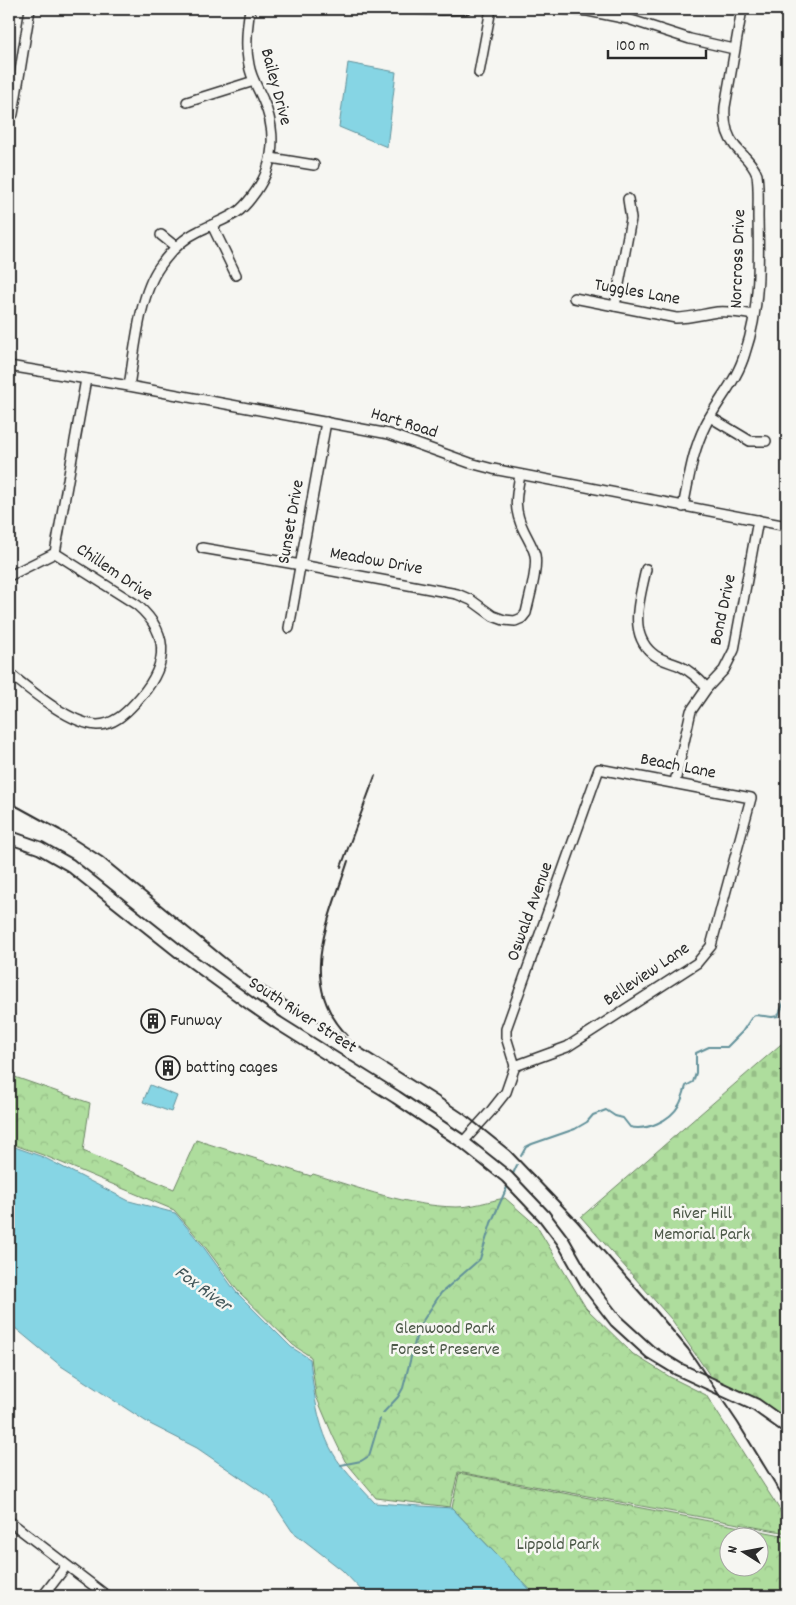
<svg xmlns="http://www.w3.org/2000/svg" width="796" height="1605" viewBox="0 0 796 1605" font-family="Dekko,sans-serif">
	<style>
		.cemetery { fill: url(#cemetery-stones); stroke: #6c8464 }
		.park { fill: url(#park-crowns); stroke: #6c8464; fill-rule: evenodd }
		.water { fill: #86d5e4; stroke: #62919a }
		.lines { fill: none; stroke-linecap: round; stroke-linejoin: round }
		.stream { stroke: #62919a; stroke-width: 2 }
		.minor-casing { stroke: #2b2b2b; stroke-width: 12 }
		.major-casing { stroke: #2b2b2b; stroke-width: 15 }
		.minor { stroke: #f6f6f2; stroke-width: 9 }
		.major { stroke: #f6f6f2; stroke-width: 11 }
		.rail { stroke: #2b2b2b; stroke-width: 2 }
		.labels { text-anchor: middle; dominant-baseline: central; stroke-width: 5; stroke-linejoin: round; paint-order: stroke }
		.street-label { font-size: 18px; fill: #2b2b2b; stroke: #f6f6f2 }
		.poi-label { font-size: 18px; fill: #2b2b2b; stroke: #f6f6f2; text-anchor: start }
		.park-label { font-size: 18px; fill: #4c5848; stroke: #f6f6f2 }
		.water-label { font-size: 19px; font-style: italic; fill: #425659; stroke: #f6f6f2 }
	</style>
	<defs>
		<pattern id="cemetery-stones" width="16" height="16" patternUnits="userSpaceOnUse" patternTransform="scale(1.25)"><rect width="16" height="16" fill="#aedd9d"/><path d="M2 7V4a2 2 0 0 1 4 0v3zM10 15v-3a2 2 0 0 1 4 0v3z" fill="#96be87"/></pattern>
		<pattern id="park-crowns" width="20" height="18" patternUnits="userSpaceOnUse" patternTransform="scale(1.25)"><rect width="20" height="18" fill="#aedd9d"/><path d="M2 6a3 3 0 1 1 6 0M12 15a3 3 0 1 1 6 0" fill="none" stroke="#96be87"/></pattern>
	</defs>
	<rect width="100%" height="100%" fill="#f6f6f2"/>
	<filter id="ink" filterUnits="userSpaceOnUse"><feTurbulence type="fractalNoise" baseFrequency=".02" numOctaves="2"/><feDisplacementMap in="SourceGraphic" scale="10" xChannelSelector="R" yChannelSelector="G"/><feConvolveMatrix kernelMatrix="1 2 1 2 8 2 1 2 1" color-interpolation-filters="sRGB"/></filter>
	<g filter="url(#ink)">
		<polygon class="cemetery" points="787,1039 787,1422 713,1380 672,1320 581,1217"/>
		<g class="park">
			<path d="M9,1075L90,1103L83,1151L174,1189L196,1140L311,1176L313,1174C359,1188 407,1206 456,1207C472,1207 489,1201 505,1198L536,1225L586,1308L633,1354L670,1377L706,1395L787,1521V1533L458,1472L450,1507L376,1498L345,1461L333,1436L316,1396L311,1357L293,1345L238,1291L203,1244L174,1210L43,1155L9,1143Z"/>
			<path d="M459,1473L787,1536V1596H536L452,1508ZM728,1538H758V1568H728Z"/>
		</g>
		<g class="water">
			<polygon points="348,63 396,72 387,147 339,127"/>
			<polygon points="150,1085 177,1096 171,1112 143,1102"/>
			<path d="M9,1145L43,1157L129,1201L175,1213L202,1245L236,1292L291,1347L310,1359C314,1395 318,1435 341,1465C352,1479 364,1491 375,1503L452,1508L536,1596H367L342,1570L292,1531L270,1498L197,1448L150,1424L61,1366L9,1323Z"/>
		</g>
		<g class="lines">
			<g class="stream">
				<path d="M521,1156L526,1147L532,1144L575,1129L587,1122L593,1115L606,1110L615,1116L623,1118L630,1127C646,1131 670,1121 679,1105C682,1100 684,1093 686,1086L693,1082L696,1073V1053L709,1047H727L742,1032L752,1017L755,1015L772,1017L778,1016L787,996"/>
				<polyline points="512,1176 517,1165"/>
				<polyline points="383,1413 398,1397 403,1388 418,1330 422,1322 441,1293 480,1259 491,1223 508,1185"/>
				<polyline points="341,1465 361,1461 369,1456 380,1419"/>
			</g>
			<g class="minor-casing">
				<g id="minor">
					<polyline points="415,9 442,10 466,9"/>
					<polyline points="562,9 588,11 628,19 690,39 734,49"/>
					<polyline points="479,73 491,9"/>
					<polyline points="187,102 254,81"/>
					<polyline points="9,114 13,114 30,9"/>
					<polyline points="271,158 314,165"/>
					<polyline points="212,225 236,275"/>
					<polyline points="161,235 176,247"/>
					<path d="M574,298L676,318C690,318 703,314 717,312C729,311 742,313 754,315"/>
					<polyline points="615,306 631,219 628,199"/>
					<polyline points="9,366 129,386 389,434 470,463 493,469 787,526"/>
					<path d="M129,386C135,350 139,295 160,266C170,252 184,238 199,231C212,224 229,219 240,210C250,201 263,183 267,170C275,147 273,122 263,100C258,88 251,78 249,65C245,47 247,27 250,9"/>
					<polyline points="710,417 750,441 766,441"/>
					<path d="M683,507C689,479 692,452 705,426C717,401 737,381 745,353C760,310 759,262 758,217C758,203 759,189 757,175C753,163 743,156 735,146C726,135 724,121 725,107L742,9"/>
					<path d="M202,548L301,565L457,594L471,600L493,616L504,620L515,621L522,618L526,613C529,598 538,570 535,555C533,547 528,539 524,531C513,509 516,497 520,475"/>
					<polyline points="55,553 86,379"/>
					<path d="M646,569C641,595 627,632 652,653C659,660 671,662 680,666C691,671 699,679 707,688"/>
					<polyline points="9,576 55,553"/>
					<polyline points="289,628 326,422"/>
					<path d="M9,673C30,690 70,724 97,725C113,725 125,714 135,703C166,670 174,637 137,605L55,553"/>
					<polygon points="599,769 751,798 711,946 697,963 567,1047 515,1066 506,1037 506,1029"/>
					<polyline points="675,782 691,711 707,688 724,670 734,650 758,520"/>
					<polyline points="463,1142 491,1111 506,1092 515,1066"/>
					<polyline points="9,1521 107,1596"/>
					<polyline points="43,1596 66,1566"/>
				</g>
			</g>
			<g class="major-casing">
				<polyline id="major" points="9,837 40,848 70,865 182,954 252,1005 278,1023 396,1097 463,1142 507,1177 544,1216 563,1241 588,1285 616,1321 650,1352 678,1369 756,1405 787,1427"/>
			</g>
			<use href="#minor" class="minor"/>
			<use href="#major" class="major"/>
			<g class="rail">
				<polyline points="9,802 60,830 102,857 248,977 437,1096 464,1114 510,1151 577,1221 657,1312 688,1349 738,1423 787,1503"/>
				<polyline points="341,867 375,776"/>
				<path d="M347,1035C296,982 329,921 348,861"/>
			</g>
		</g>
	</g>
	<defs>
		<g id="building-ring" transform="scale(1.25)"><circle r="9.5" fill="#f6f6f2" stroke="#2b2b2b" stroke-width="1.5"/><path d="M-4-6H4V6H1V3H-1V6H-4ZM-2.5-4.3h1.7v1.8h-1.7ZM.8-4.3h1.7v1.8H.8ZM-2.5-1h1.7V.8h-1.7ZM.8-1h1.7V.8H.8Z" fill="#2b2b2b"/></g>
	</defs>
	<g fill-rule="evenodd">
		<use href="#building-ring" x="153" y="1021"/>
		<use href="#building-ring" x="168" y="1068"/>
	</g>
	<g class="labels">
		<g class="street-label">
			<text transform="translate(275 87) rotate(75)">Bailey Drive</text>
			<text transform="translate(739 259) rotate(-88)">Norcross Drive</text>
			<text transform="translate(637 293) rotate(10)">Tuggles Lane</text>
			<text transform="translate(404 424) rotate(17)">Hart Road</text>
			<text transform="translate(292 522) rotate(-80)">Sunset Drive</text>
			<text transform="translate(376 562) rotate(10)">Meadow Drive</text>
			<text transform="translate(114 573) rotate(34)">Chillem Drive</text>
			<text transform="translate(724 610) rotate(-78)">Bond Drive</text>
			<text transform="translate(678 767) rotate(11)">Beach Lane</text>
			<text transform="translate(531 912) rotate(-70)">Oswald Avenue</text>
			<text transform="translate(647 975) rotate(-34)">Belleview Lane</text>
			<text transform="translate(302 1016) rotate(33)">South River Street</text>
		</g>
		<g class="poi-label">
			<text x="170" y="1021">Funway</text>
			<text x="186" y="1068">batting cages</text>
		</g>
		<g class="park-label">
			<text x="702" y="1214">River Hill<tspan x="702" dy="21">Memorial Park</tspan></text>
			<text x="445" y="1329">Glenwood Park<tspan x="445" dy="21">Forest Preserve</tspan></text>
			<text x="558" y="1545">Lippold Park</text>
		</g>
		<g class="water-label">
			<text transform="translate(202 1290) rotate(36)">Fox River</text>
		</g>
	</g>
	<rect width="796" height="1605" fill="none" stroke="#f6f6f2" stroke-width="30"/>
	<rect x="15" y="15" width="766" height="1575" fill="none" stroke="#2b2b2b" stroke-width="2" filter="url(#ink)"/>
	<g transform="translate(744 1552) rotate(281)"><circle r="24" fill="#f6f6f2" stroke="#a5a5a2"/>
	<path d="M0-4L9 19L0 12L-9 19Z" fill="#2b2b2b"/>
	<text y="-8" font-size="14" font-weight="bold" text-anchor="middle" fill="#2b2b2b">N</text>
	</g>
	<path d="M608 50v8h98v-8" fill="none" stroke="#2b2b2b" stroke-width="2.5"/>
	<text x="616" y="50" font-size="15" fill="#2b2b2b" stroke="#f6f6f2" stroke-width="4" paint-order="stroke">100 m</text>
</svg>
